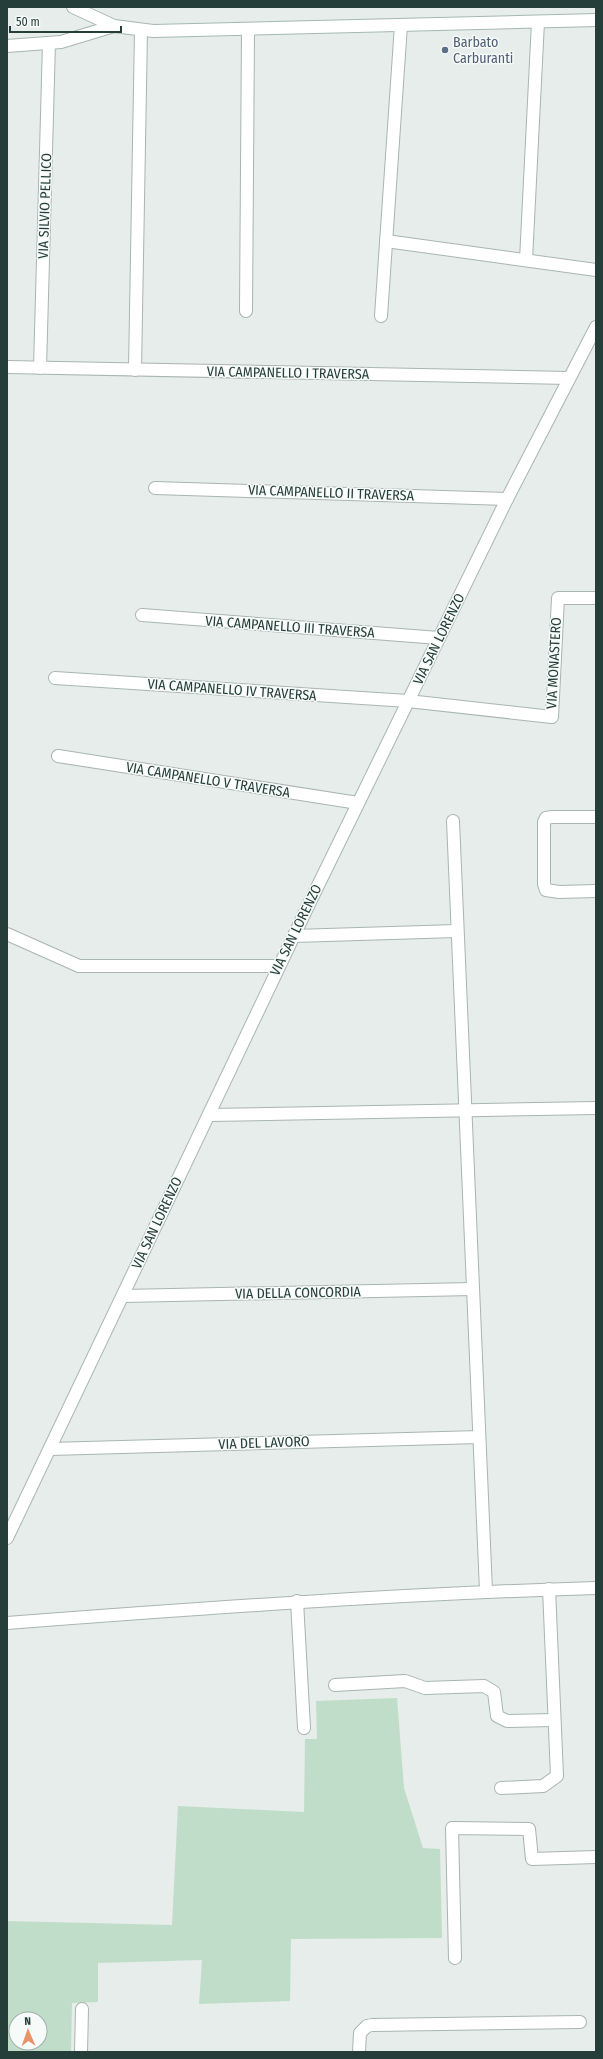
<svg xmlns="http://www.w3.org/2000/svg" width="603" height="2059" viewBox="0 0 603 2059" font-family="'Fira Sans Condensed',sans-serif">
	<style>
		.green { fill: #c0ddca; fill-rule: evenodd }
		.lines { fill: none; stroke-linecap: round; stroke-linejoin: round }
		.street-casing { stroke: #a9b5b1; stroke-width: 14 }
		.secondary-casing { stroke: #a5b8b3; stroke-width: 14 }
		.street { stroke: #fff; stroke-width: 12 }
		.secondary { stroke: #fff; stroke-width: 12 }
		.service-dot { fill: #5c6f8a; stroke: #f6faf8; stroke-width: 1.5 }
		.labels { text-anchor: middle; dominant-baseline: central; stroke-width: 3; stroke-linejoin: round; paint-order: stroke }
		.service-label { font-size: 14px; fill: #4e5e75; stroke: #f6faf8; text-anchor: start }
		.street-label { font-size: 14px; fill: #263e39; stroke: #f6faf8 }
	</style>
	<rect width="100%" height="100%" fill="#e6edea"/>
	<path class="green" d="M397,1698L404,1788L423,1848L440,1849L442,1938L291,1939L290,2001L199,2004L202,1960L98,1963V2002L72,2003L71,2052H7V1921L172,1925L178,1806L304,1812L305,1739H317L316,1701ZM16,2019H40V2043H16Z"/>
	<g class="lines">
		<g class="street-casing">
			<g id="street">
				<polyline points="7,46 61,42 114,26"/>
				<polyline points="386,241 596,270"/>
				<polyline points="526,260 538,22"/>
				<polyline points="246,311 248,29"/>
				<polyline points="381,316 401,25"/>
				<polyline points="7,367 569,378"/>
				<polyline points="40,368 49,43"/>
				<polyline points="135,370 141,30"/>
				<polyline points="155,488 507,499"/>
				<polyline points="142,615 439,638"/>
				<polyline points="55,678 408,701 552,717 558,598 596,598"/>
				<polyline points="58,756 358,803"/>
				<polyline points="596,817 552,817 546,818 544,822 544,884 546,890 559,892 596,891"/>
				<polyline points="453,821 486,1591"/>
				<polyline points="7,934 79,966 279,966"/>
				<polyline points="294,936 457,931"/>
				<polyline points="209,1115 596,1108"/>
				<polyline points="123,1296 473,1289"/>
				<polyline points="50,1449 479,1437"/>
				<polyline points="7,1538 309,904 507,499 596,327"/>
				<polyline points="297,1601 304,1728"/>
				<path d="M7,1623C203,1608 399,1594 596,1588"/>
				<polyline points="335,1685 405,1681 425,1688 484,1686 494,1692 497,1716 507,1721 554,1720"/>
				<polyline points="501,1788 543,1786 557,1776 549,1589"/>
				<polyline points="455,1958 452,1828 529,1829 532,1859 596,1857"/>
				<polyline points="81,2052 82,2009"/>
				<polyline points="359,2052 360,2033 367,2026 372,2025 580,2022"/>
			</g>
		</g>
		<g class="secondary-casing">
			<polyline id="secondary" points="73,7 114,26 153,31 596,20"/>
		</g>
		<use href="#street" class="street"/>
		<use href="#secondary" class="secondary"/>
	</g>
	<circle class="service-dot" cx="445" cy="50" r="4"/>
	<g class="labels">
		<g class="service-label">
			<text x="453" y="42">Barbato<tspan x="453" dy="16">Carburanti</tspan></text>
		</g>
		<g class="street-label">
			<text transform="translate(45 206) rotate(-88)">VIA SILVIO PELLICO</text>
			<text transform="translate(288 373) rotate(1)">VIA CAMPANELLO I TRAVERSA</text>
			<text transform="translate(331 493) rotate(2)">VIA CAMPANELLO II TRAVERSA</text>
			<text transform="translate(290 627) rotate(4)">VIA CAMPANELLO III TRAVERSA</text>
			<text transform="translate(439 639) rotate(-64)">VIA SAN LORENZO</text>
			<text transform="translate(554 663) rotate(-87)">VIA MONASTERO</text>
			<text transform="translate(232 690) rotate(4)">VIA CAMPANELLO IV TRAVERSA</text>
			<text transform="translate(208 780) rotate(9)">VIA CAMPANELLO V TRAVERSA</text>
			<text transform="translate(296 930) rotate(-64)">VIA SAN LORENZO</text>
			<text transform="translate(157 1223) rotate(-65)">VIA SAN LORENZO</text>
			<text transform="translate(298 1293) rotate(-1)">VIA DELLA CONCORDIA</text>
			<text transform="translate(264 1443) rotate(-2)">VIA DEL LAVORO</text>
		</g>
	</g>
	<rect width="603" height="2059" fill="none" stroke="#263e39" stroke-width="16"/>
	<g transform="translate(28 2031) rotate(358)"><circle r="19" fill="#f6faf8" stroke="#a3afac"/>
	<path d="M0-3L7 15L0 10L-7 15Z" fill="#e89269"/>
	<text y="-6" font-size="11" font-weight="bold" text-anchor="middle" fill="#263e39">N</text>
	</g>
	<path d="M10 26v6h111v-6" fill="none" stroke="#263e39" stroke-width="2"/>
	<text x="16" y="26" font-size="12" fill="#263e39" stroke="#f6faf8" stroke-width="3" paint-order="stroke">50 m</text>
</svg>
